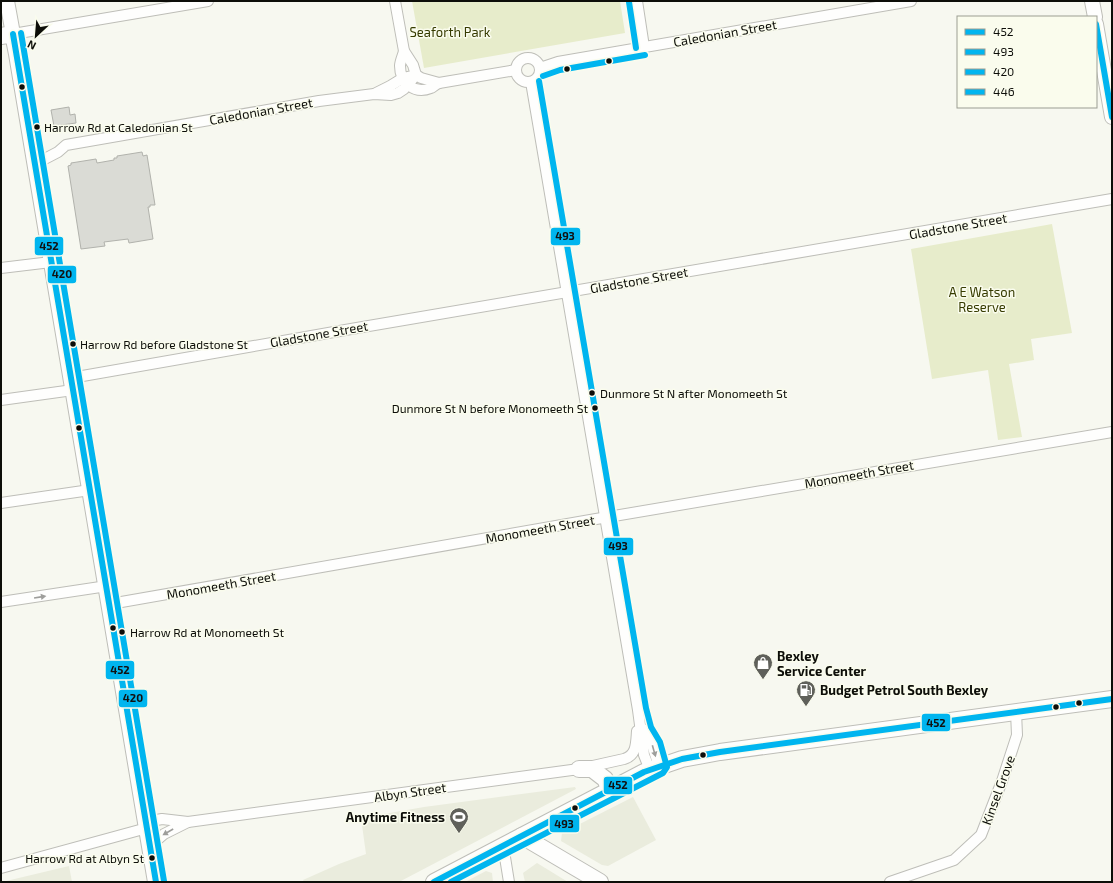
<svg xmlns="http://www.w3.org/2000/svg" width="1113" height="883" viewBox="0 0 1113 883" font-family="'Exo 2',sans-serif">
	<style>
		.built { fill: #eaecdd }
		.green { fill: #e7eccb }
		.building { fill: #dadbd5; stroke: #b1b2ac }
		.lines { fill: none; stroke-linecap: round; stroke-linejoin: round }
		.street-casing { stroke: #bebeb8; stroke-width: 12 }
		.secondary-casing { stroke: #bebeb8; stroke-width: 16 }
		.primary-casing { stroke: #bebeb8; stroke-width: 18 }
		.street { stroke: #fefefd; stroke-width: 10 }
		.secondary { stroke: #fefefd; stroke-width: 14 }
		.primary { stroke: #fefefd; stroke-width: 16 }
		.bus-1-casing { stroke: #fafced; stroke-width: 9 }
		.bus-2-casing { stroke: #fafced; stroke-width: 9 }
		.bus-3-casing { stroke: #fafced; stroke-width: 9 }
		.bus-4-casing { stroke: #fafced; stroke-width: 9 }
		.bus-1 { stroke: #00b5ef; stroke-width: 6 }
		.bus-2 { stroke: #00b5ef; stroke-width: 6 }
		.bus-3 { stroke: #00b5ef; stroke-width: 6 }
		.bus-4 { stroke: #00b5ef; stroke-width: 6 }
		.oneway { fill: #9e9e9b }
		.bus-dot { fill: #0d0e09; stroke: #fafced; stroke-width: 1.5 }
		.labels { text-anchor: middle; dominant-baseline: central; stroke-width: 3; stroke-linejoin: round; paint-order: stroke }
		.bus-label { font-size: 12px; fill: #0d0e09; stroke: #fafced; text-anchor: start }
		.park-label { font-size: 13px; fill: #363b00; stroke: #fafced }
		.street-label { font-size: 13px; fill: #0d0e09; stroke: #fafced }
		.poi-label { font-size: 13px; font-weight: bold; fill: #0d0e09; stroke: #fafced; text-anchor: start }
		.line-badge { stroke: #fafced; stroke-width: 1.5 }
		.pale-badge-label { font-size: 11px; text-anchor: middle; font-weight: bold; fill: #111 }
	</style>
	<rect width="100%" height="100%" fill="#f7f8f0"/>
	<g class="built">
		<polygon points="575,787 576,789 399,882 304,882 303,880 339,864 366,854 361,818 424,807"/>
		<polygon points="633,797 656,840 608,866 602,865 561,841 562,833"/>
		<polygon points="537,863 568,882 525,882 523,873"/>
		<polygon points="69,866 72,882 2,882"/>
		<polygon points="486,871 492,873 493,882 465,882"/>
	</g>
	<g class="green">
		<polygon points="412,1 620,1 625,33 424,68"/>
		<polygon points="1052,224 1072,333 1031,339 1034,360 1009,364 1022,437 998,440 988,370 932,379 911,249"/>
	</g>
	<g class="building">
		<polygon points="69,107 70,115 75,114 76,123 54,126 51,110"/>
		<polygon points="142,152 143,156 147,155 155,205 150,205 150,207 148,207 153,239 129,243 128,239 104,242 105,246 81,249 68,166 71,165 71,163 96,159 97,163 114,160 114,158 117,158 117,156"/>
	</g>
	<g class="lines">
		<g class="street-casing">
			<g id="street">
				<polyline points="395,1 404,51 413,65 416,75"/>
				<polyline points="637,1 644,47"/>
				<polyline points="13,34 208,1"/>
				<path d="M404,51C403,56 400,61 400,66C400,82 414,95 431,88C433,87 436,84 439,83L516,70"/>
				<circle cx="528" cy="70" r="12"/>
				<polyline points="540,68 558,62 911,1"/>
				<polyline points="531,82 638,710 644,755 650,770"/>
				<polyline points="376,93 390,86 403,78 416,75 421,78 439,83"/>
				<polyline points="35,164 58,152 66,145 319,101 374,94 391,95 398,93 404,89 416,75"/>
				<polyline points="1,268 51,262"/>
				<polyline points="71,378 351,329 1112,199"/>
				<polyline points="1,400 73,390"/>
				<polyline points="1,503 90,490"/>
				<polyline points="1,602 107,586"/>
				<polyline points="110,604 596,519 1112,432"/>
				<polyline points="643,729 652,745 659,766"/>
				<path d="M146,822L162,819L188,822L579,769L624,759C637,755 636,743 637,731"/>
				<polyline points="503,845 509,882"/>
				<polyline points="150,846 164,834 188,822"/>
				<polyline points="1,868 147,828"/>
				<polyline points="890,882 954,860 981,835 1002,781 1017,735 1016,712"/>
			</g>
		</g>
		<g class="secondary-casing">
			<g id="secondary">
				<polyline points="7,1 13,34"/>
				<polyline points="1092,1 1095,17"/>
				<polyline points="1096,24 1112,117"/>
			</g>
		</g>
		<g class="primary-casing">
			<g id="primary">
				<polyline points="1,36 13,34 17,54 156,882"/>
				<polyline points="579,769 592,769 605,779 610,790"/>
				<polyline points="522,836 600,882"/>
				<polyline points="434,882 644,772 682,759 720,752 1112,699"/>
			</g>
		</g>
		<use href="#street" class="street"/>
		<use href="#secondary" class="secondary"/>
		<use href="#primary" class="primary"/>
		<g class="bus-1-casing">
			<g id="bus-1">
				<polyline points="13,34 156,882"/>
				<polyline points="434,882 644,772 682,759 720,752 1112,699"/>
			</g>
		</g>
		<g class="bus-2-casing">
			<g id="bus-2">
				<polyline points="629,2 636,48"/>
				<polyline points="543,76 560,70 645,55"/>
				<polyline points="451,882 663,773 667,767 660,742 651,727 646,708 539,81"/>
			</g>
		</g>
		<g class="bus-3-casing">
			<polyline id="bus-3" points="21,33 164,881"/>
		</g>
		<g class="bus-4-casing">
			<polyline id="bus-4" points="1096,24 1112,117"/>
		</g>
		<use href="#bus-1" class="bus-1"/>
		<use href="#bus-2" class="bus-2"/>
		<use href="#bus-3" class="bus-3"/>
		<use href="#bus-4" class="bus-4"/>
	</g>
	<defs><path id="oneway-solid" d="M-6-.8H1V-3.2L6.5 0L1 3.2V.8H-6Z"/></defs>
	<g class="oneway">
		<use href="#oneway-solid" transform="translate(40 597) rotate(-9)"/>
		<use href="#oneway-solid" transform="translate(654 751) rotate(74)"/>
		<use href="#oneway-solid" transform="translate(168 832) rotate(150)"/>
	</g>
	<defs>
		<g id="shop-pin" transform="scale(1)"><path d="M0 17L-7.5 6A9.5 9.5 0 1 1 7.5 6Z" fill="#5f605a" stroke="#fafced"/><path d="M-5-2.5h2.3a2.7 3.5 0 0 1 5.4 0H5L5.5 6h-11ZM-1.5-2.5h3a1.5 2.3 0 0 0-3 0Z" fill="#fff"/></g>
		<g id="fuel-pin" transform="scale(1)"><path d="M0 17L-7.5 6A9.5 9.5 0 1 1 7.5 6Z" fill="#5f605a" stroke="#fafced"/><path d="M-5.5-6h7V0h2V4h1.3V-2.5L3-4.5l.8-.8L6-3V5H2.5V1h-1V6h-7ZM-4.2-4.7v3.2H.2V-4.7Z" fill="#fff"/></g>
		<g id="stadium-pin" transform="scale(1)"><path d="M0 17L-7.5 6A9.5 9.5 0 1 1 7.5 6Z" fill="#5f605a" stroke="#fafced"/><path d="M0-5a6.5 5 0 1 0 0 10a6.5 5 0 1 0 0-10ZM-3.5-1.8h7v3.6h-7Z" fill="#fff"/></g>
	</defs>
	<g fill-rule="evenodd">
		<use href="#shop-pin" x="763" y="663"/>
		<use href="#fuel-pin" x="806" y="690"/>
		<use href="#stadium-pin" x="459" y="817"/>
	</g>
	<g class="bus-dot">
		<circle cx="609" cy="61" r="3.5"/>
		<circle cx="567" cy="69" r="3.5"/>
		<circle cx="22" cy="87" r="3.5"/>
		<circle cx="37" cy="127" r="3.5"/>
		<circle cx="73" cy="344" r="3.5"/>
		<circle cx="592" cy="393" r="3.5"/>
		<circle cx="595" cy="408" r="3.5"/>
		<circle cx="79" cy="428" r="3.5"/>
		<circle cx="113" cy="628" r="3.5"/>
		<circle cx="122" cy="632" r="3.5"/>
		<circle cx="1079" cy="703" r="3.5"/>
		<circle cx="1056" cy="707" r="3.5"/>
		<circle cx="703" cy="755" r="3.5"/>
		<circle cx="575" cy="808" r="3.5"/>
		<circle cx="152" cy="858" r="3.5"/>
	</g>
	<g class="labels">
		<g class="bus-label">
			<text x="44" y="127">Harrow Rd at Caledonian St</text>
			<text x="80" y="344">Harrow Rd before Gladstone St</text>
			<text x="600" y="393">Dunmore St N after Monomeeth St</text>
			<text x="588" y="408" text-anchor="end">Dunmore St N before Monomeeth St</text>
			<text x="130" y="632">Harrow Rd at Monomeeth St</text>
			<text x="144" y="858" text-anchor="end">Harrow Rd at Albyn St</text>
		</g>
		<g class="park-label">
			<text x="450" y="32">Seaforth Park</text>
			<text x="982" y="292">A E Watson<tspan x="982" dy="15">Reserve</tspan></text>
		</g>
		<g class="street-label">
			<text transform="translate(725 33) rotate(-10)">Caledonian Street</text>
			<text transform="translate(261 111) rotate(-10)">Caledonian Street</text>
			<text transform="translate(958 226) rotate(-10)">Gladstone Street</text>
			<text transform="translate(639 280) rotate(-10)">Gladstone Street</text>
			<text transform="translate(319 334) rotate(-10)">Gladstone Street</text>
			<text transform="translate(859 474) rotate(-10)">Monomeeth Street</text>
			<text transform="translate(540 529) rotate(-10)">Monomeeth Street</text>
			<text transform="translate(221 585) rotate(-10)">Monomeeth Street</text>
			<text transform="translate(998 790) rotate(-70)">Kinsel Grove</text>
			<text transform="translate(410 792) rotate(-8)">Albyn Street</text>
		</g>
		<g class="poi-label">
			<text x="777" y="656">Bexley<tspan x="777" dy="15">Service Center</tspan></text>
			<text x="820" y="690">Budget Petrol South Bexley</text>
			<text x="445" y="817" text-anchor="end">Anytime Fitness</text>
		</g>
	</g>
	<g class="line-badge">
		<rect x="550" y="227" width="31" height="19" rx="4" fill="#00b5ef"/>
		<rect x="34" y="236" width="30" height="20" rx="4" fill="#00b5ef"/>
		<rect x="47" y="265" width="30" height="19" rx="4" fill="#00b5ef"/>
		<rect x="603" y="537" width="31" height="19" rx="4" fill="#00b5ef"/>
		<rect x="105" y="660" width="30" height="20" rx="4" fill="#00b5ef"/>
		<rect x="118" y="689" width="30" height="19" rx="4" fill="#00b5ef"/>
		<rect x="921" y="713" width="30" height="19" rx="4" fill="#00b5ef"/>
		<rect x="603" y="776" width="30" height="19" rx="4" fill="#00b5ef"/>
		<rect x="549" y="814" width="31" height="19" rx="4" fill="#00b5ef"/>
	</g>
	<g class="pale-badge-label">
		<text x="565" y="240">493</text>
		<text x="49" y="250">452</text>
		<text x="62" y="278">420</text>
		<text x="618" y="550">493</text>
		<text x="120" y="674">452</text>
		<text x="133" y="702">420</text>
		<text x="936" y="727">452</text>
		<text x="618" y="789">452</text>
		<text x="564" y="828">493</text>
	</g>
	<rect width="1113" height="883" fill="none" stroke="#0d0e09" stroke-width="4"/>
	<rect x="957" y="16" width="140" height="92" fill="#fafced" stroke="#9b9d92"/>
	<rect x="965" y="29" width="20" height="6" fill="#00b5ef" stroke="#9b9d92"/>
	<text x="993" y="36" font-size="12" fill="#0d0e09">452</text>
	<rect x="965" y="49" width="20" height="6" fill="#00b5ef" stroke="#9b9d92"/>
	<text x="993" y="56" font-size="12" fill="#0d0e09">493</text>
	<rect x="965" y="69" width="20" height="6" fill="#00b5ef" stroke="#9b9d92"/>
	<text x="993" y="76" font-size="12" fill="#0d0e09">420</text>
	<rect x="965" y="89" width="20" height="6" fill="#00b5ef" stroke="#9b9d92"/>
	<text x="993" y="96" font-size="12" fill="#0d0e09">446</text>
	<g transform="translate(36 36) rotate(206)" stroke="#fafced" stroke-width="3" paint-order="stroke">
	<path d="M0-3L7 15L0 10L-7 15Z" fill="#0d0e09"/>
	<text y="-6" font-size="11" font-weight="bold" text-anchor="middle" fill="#0d0e09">N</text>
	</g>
</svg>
